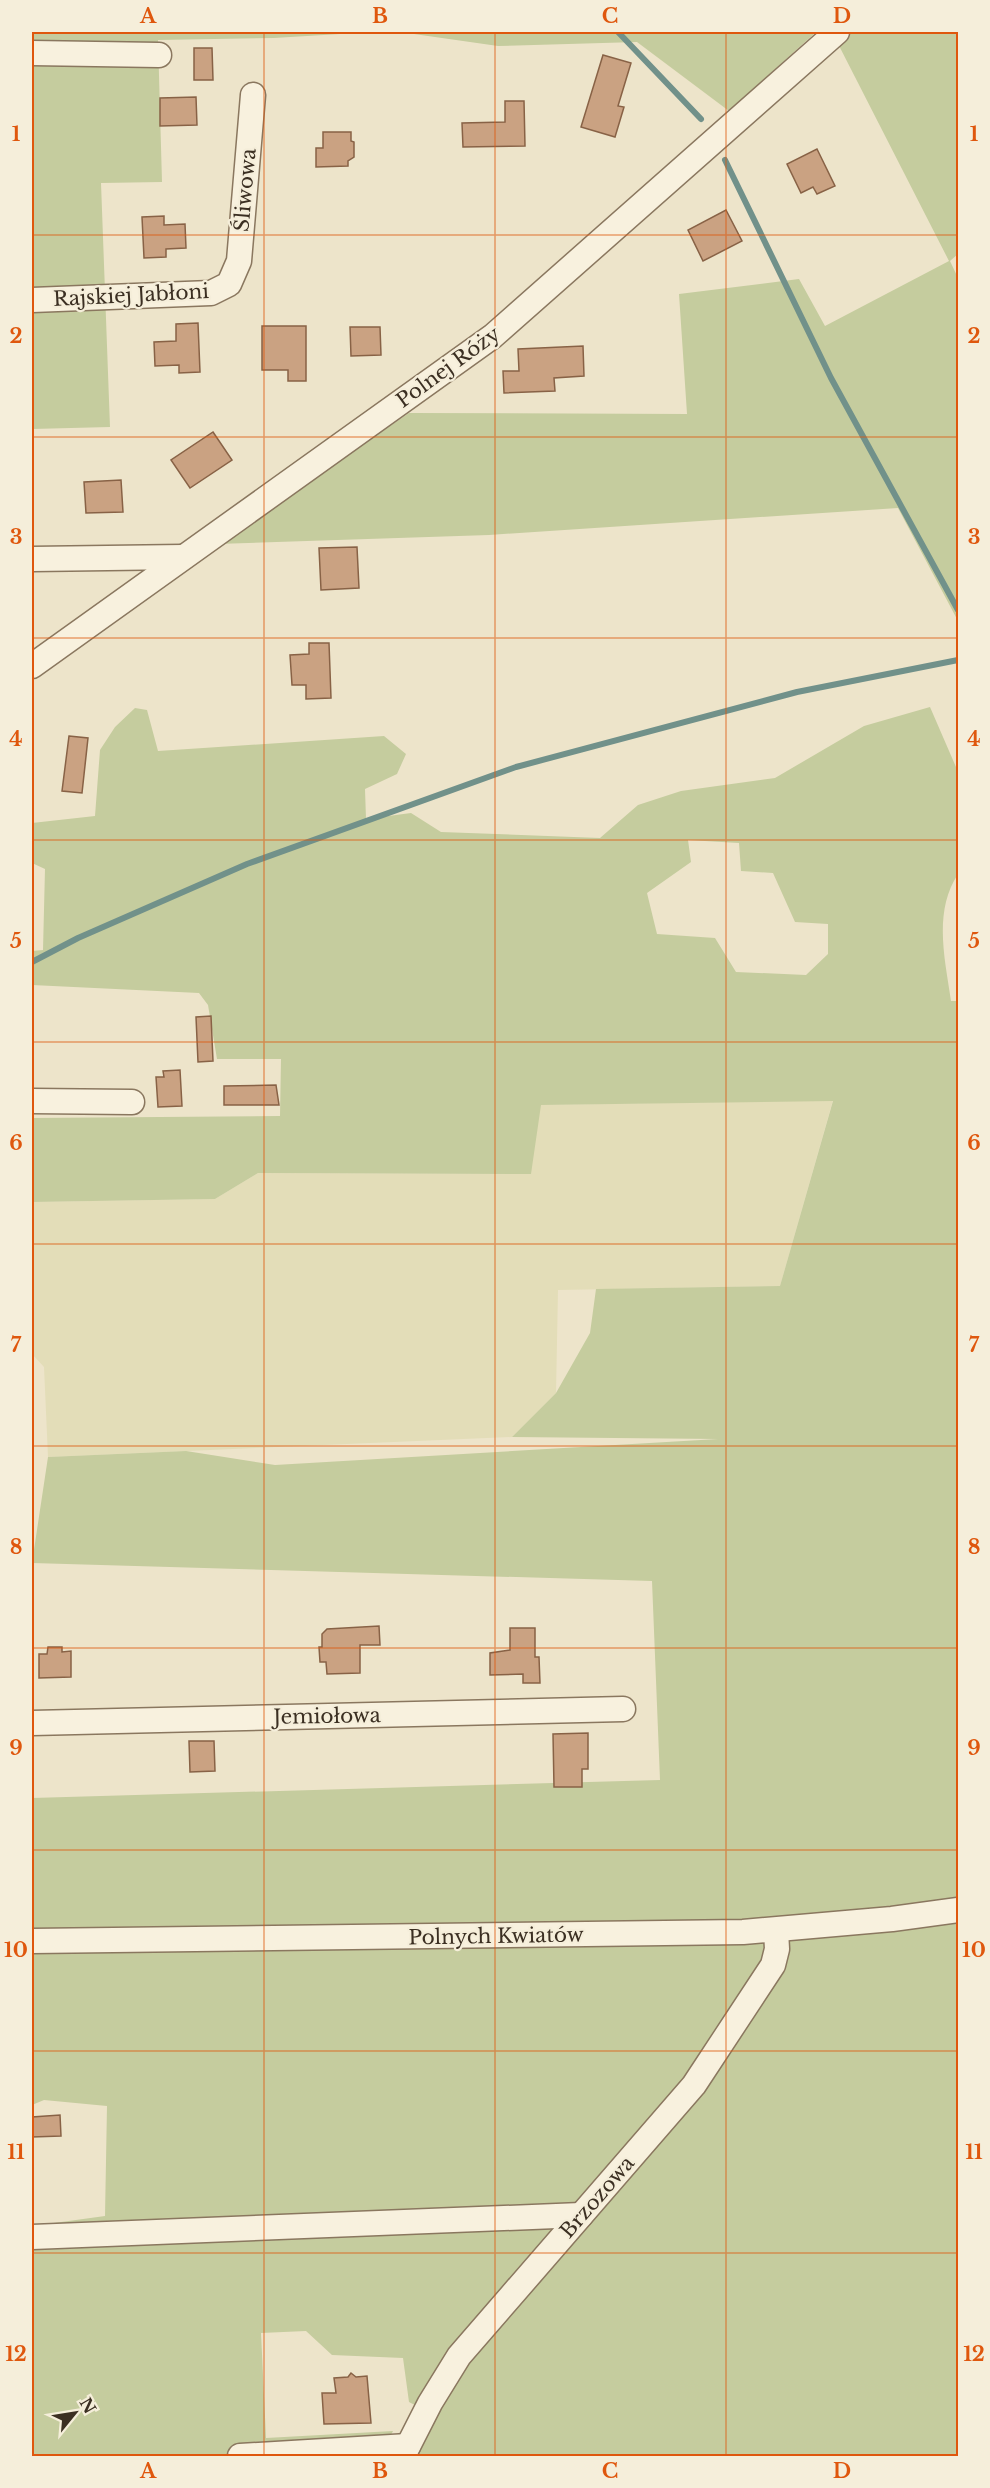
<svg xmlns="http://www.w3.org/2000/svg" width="990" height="2488" viewBox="0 0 990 2488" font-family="'Libre Baskerville',serif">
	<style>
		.farmland { fill: #e3ddb8 }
		.green { fill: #c5cc9e; fill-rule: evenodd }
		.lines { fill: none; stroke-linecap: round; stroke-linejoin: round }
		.stream { stroke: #71918a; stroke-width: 6 }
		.building { fill: #caa282; stroke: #886246; stroke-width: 1.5 }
		.minor-casing { stroke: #8a775f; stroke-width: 27 }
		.minor { stroke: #f8f1de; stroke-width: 24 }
		.grid { fill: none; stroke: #df570d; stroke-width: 1.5; stroke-opacity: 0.55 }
		.labels { text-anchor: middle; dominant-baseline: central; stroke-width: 4.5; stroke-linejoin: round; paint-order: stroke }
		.street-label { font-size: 20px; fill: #3b2f22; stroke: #f5eeda }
		.neatline { fill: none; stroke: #df570d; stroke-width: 2 }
		.grid-label { font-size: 20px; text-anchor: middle; font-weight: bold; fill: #df570d }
	</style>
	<rect width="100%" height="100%" fill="#ede4ca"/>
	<polygon class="farmland" points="833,1100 780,1286 558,1290 556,1393 512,1437 48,1457 44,1367 32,1354 32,1202 215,1199 258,1173 530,1174 540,1105"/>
	<g class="green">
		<polygon points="32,32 373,32 274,38 158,40 162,182 101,183 110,427 32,429"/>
		<polygon points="400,32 816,32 729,111 637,42 498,46"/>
		<polygon points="832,32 958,32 958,254 950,261 958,278 958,621 898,508 489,535 217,544 409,413 687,414 679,294 799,279 825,326 949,261"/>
		<path d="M930,707L956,767H958V874C933,912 945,959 951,1001H958V2456H417L436,2416L409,2402L403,2358L332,2355L306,2331L261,2333L266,2438L393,2431L380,2456H32V2226L105,2216L107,2106L44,2100L32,2105V1798L660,1780L652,1581L32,1563L48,1457L186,1451L275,1465L718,1439L512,1437L556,1393L590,1333L596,1289L780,1286L833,1101L541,1105L531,1174L258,1173L215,1199L32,1202V1118L280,1116L281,1059H217L208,1005L199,993L32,985V951L43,950L45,869L32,863V823L95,816L100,750L115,727L135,708L147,710L158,751L384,736L406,754L397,774L365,789L366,819L411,813L441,832L600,838L638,805L681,791L775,778L864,726ZM688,840L739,843L741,871L773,873L795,922L828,924V954L806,975L736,972L715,938L657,934L647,893L691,862Z"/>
	</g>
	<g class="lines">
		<g class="stream">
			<polyline points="618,32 701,119"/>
			<polyline points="725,160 831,378 958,610"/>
			<polyline points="32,962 78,938 247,864 516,767 797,692 958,660"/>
		</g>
	</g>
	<g class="building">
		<polygon points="194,48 212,48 213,80 194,80"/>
		<polygon points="603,55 631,63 618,106 624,107 615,137 581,127"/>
		<polygon points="196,97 197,125 160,126 160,98"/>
		<polygon points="505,101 524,101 525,146 463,147 462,123 505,122"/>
		<polygon points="323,132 351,132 351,141 354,142 354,157 348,161 348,166 316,167 316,148 323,148"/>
		<polygon points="817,149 835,186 817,194 813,187 801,193 787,164"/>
		<polygon points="726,210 742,241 703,261 688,230"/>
		<polygon points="164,216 164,225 185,224 186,248 166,249 166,257 144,258 142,217"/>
		<polygon points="198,323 200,372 179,373 179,365 155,366 154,342 176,341 176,324"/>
		<polygon points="262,326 306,326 306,381 288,381 288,370 262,370"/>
		<polygon points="350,327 380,327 381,355 351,356"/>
		<polygon points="583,346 584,376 554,378 555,391 504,393 503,371 519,371 518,349"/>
		<polygon points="213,432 232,460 190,488 171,460"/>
		<polygon points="121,480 123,512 86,513 84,482"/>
		<polygon points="357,547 359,588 321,590 319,548"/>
		<polygon points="309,643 329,643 331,698 306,699 306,685 292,685 290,655 309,654"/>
		<polygon points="69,736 88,738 82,793 62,791"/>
		<polygon points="211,1016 213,1061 198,1062 196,1017"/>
		<polygon points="180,1070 182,1106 158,1107 156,1077 164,1077 163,1071"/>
		<polygon points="276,1085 279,1105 224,1105 224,1086"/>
		<polygon points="379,1626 380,1645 360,1645 360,1673 327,1674 326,1662 320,1662 319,1647 322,1647 322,1634 327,1629"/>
		<polygon points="510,1628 535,1628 535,1657 539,1657 540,1683 523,1683 523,1674 490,1675 490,1653 510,1650"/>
		<polygon points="48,1647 62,1647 62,1652 71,1651 71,1677 39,1678 39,1654 47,1654"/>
		<polygon points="588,1733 588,1769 582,1769 582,1787 554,1787 553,1734"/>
		<polygon points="189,1741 214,1741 215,1771 190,1772"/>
		<polygon points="60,2115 61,2136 32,2137 32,2117"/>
		<polygon points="351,2373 356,2377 367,2376 371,2423 324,2424 322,2393 336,2393 334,2378 348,2377"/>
	</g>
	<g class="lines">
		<g class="minor-casing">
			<g id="minor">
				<polyline points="32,53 159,55"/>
				<polyline points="32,300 211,293 229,284 239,261 253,95"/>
				<polyline points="32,559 183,557"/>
				<polyline points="32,666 493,336 837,32"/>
				<polyline points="32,1101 132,1102"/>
				<polyline points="32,1723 623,1709"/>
				<polyline points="32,1941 743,1932 892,1919 958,1910"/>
				<polyline points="32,2237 581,2215"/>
				<polyline points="240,2456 408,2446"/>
				<polyline points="403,2456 430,2403 459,2356 694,2085 773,1965 777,1949 776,1931"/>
			</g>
		</g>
		<use href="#minor" class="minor"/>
	</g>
	<path class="grid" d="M264,32V2456M495,32V2456M726,32V2456M32,235H958M32,437H958M32,638H958M32,840H958M32,1042H958M32,1244H958M32,1446H958M32,1648H958M32,1850H958M32,2051H958M32,2253H958"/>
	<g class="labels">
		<g class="street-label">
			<text transform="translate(245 190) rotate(-85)">Śliwowa</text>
			<text transform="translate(131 295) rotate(-3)">Rajskiej Jabłoni</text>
			<text transform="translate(448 367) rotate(-36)">Polnej Róży</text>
			<text transform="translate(327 1716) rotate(-1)">Jemiołowa</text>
			<text transform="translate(496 1936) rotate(-1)">Polnych Kwiatów</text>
			<text transform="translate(597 2197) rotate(-49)">Brzozowa</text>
		</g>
	</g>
	<rect width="990" height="2488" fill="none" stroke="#f5eeda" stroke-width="66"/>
	<g transform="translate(75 2413) rotate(60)" stroke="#f5eeda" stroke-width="4.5" paint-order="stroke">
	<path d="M0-4.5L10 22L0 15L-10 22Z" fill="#3b2f22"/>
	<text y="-9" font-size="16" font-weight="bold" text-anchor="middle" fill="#3b2f22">N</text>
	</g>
	<rect x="33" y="33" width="924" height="2422" class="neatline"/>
	<g class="grid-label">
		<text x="148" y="23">A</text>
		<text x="380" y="23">B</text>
		<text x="610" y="23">C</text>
		<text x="842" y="23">D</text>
		<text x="16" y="141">1</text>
		<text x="974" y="141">1</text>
		<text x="16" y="343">2</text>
		<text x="974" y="343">2</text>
		<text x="16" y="544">3</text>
		<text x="974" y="544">3</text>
		<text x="16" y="746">4</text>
		<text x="974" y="746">4</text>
		<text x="16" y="948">5</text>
		<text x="974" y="948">5</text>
		<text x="16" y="1150">6</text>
		<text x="974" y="1150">6</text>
		<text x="16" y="1352">7</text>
		<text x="974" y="1352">7</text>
		<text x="16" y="1554">8</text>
		<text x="974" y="1554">8</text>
		<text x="16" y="1755">9</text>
		<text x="974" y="1755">9</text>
		<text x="16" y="1957">10</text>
		<text x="974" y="1957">10</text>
		<text x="16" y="2159">11</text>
		<text x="974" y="2159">11</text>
		<text x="16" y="2361">12</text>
		<text x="974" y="2361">12</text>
		<text x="148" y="2478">A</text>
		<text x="380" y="2478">B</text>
		<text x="610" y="2478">C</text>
		<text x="842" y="2478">D</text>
	</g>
</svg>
